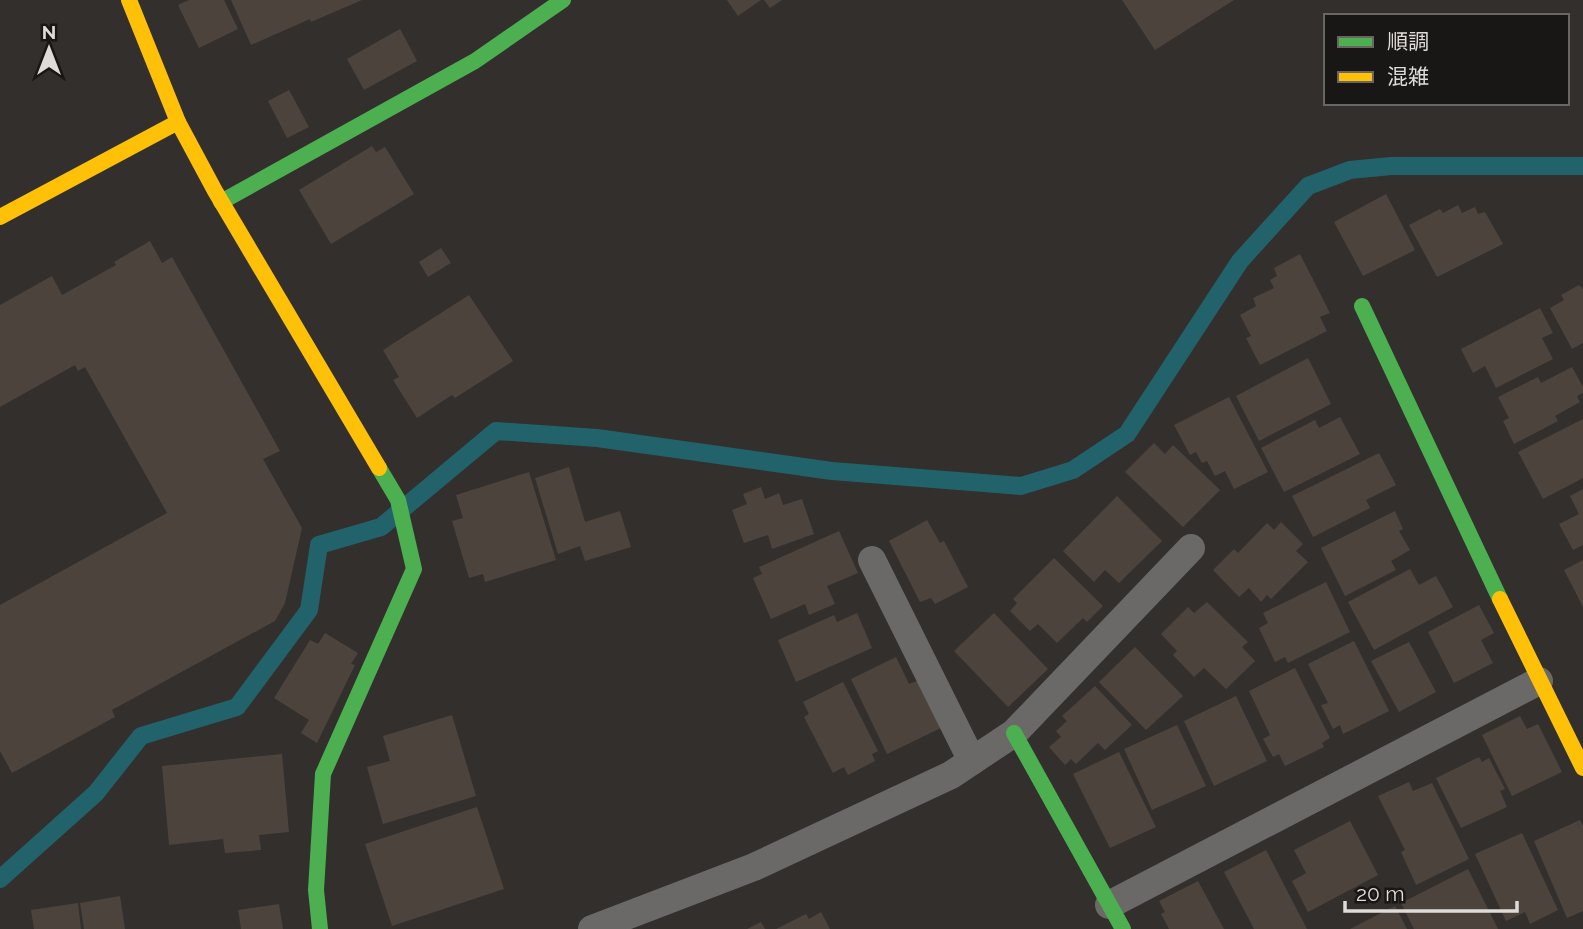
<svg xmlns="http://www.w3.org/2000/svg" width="1583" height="929" viewBox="0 0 1583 929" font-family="Raleway,'Noto Sans JP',sans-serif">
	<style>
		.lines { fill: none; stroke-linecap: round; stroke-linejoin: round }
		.stream { stroke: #21626b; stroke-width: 18 }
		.building { fill: #4d433d }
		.lane { stroke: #6b6968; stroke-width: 28 }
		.fast { stroke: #4caf50; stroke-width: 16 }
		.slow { stroke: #ffc107; stroke-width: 16 }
	</style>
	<rect width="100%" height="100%" fill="#322f2d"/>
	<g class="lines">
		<polyline class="stream" points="0,879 96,793 141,736 237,707 309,610 319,545 381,527 496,431 597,438 832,471 1021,486 1073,470 1127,434 1240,261 1308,186 1350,170 1391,166 1583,166"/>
	</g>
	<g class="building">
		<polygon points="189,0 224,0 238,29 199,48 178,5"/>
		<polygon points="231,0 362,0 311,22 310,19 251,45"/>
		<polygon points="727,0 761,0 738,16"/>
		<polygon points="764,0 782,0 770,8"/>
		<polygon points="1122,0 1234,0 1155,50"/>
		<polygon points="400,29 417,61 364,90 347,59"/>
		<polygon points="289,90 309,127 287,138 268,101"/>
		<polygon points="372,146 376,152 385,147 414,194 331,244 299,190"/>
		<polygon points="1386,194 1415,250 1363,276 1334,222"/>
		<polygon points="1458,205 1462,213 1475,207 1478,214 1485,212 1503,244 1437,277 1409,225 1440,209 1443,213"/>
		<polygon points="150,241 162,263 172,257 280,451 263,459 302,528 285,603 275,621 112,710 115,717 12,773 0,751 0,605 167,513 85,367 78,371 75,365 0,407 0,305 52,276 62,295 116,265 114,262"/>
		<polygon points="441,248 451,263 428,277 419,262"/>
		<polygon points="1300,254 1330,313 1320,317 1327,331 1260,365 1246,338 1251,336 1240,315 1256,306 1253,298 1274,288 1270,280 1277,276 1274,268"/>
		<polygon points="1579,285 1583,289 1583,343 1572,349 1550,308 1564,300 1561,295"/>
		<polygon points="469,295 513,361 455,398 452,395 417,418 393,380 399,377 383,350"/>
		<polygon points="1540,308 1553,333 1542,338 1553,359 1496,388 1485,366 1473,373 1461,349"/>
		<polygon points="1308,358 1331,404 1259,441 1236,396"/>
		<polygon points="1572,367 1583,387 1583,393 1577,396 1580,402 1555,416 1558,421 1514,444 1503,421 1509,418 1498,397 1538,377 1541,383"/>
		<polygon points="1229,397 1268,472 1234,489 1225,471 1215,476 1207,461 1202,463 1196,452 1190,455 1174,425"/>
		<polygon points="1340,417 1360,454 1284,492 1261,448 1315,420 1319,428"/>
		<polygon points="1583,419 1583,478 1543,499 1518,452"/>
		<polygon points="1154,443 1165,454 1173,445 1220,490 1183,527 1125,472"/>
		<polygon points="1379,453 1396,485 1366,500 1370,508 1313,537 1292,496"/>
		<polygon points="569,467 585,522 620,511 631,547 585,561 580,546 558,554 535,478"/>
		<polygon points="529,472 556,560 485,582 483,574 469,578 452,521 463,518 456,495"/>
		<polygon points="761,487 765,499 779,493 783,505 802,499 814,534 772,549 768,535 744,543 732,510 747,504 743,494"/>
		<polygon points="1583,489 1583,545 1573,550 1559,524 1579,514 1570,496"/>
		<polygon points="1117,496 1162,541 1119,583 1105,570 1094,582 1063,551"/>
		<polygon points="1395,511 1403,529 1399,531 1410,550 1391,561 1396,570 1345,596 1321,548"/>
		<polygon points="927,520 940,543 944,541 968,587 935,604 931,598 920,602 889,541"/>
		<polygon points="1281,522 1303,544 1296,551 1308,562 1271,599 1267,595 1261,602 1249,588 1239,597 1213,570 1234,549 1238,553 1267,523 1274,530"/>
		<polygon points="839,531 858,573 827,586 835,604 809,615 805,604 771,619 753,578 762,574 759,567"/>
		<polygon points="1054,558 1103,606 1087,622 1083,618 1057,643 1038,624 1030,631 1010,611 1017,603 1013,599"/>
		<polygon points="1583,560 1583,607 1564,570"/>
		<polygon points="1410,569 1419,585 1436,576 1453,607 1374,650 1348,602"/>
		<polygon points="1326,582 1350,632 1288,663 1285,657 1275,662 1259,628 1268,623 1263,613"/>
		<polygon points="1207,602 1248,642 1242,647 1255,661 1226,689 1204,668 1194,677 1173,655 1177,651 1161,634 1188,607 1194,613"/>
		<polygon points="1479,605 1494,633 1481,640 1493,663 1454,683 1428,632"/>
		<polygon points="857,613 872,648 796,682 778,640 834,615 837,622"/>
		<polygon points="994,613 1048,669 1008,707 954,651"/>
		<polygon points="325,633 358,653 351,664 355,665 317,743 301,733 309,720 274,698 310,640 318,644"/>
		<polygon points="1354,641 1389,711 1343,734 1340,725 1333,729 1321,705 1328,703 1308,664"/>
		<polygon points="1409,642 1436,692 1399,712 1371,661"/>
		<polygon points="1135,647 1183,696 1146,730 1099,682"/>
		<polygon points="896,657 909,684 917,681 941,728 887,754 851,679"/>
		<polygon points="1295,668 1330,738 1322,743 1324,747 1285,766 1279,754 1273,757 1263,739 1270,735 1249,691"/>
		<polygon points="843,682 878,751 872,754 875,761 848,775 844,767 833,773 804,717 809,714 803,702"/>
		<polygon points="1095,686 1132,725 1105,750 1098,743 1076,764 1071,759 1065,765 1049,747 1061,737 1056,731 1067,721 1062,716"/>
		<polygon points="1236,696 1267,761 1214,786 1184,721"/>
		<polygon points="452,715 476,796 383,824 367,767 390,761 383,736"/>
		<polygon points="1520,716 1527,729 1538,724 1562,772 1512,796 1482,735"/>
		<polygon points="1177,725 1206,786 1152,810 1124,749"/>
		<polygon points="1119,752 1156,827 1110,848 1073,774"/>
		<polygon points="282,754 289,832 259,835 261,850 225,853 223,839 169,845 162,766"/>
		<polygon points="1479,757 1482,762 1489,758 1505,789 1500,791 1507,807 1461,828 1436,778"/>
		<polygon points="1409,782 1413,791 1432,783 1469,859 1416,885 1401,852 1405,850 1378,796"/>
		<polygon points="477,807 504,889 392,926 365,844"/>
		<polygon points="1580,820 1583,826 1583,911 1567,918 1534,841"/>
		<polygon points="1350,821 1378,875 1308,912 1292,881 1306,873 1294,850"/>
		<polygon points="1522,833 1558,910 1530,924 1525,912 1506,921 1475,854"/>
		<polygon points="1266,850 1307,929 1254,929 1224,872"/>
		<polygon points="1468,869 1498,929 1414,929 1401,903"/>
		<polygon points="1198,881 1224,929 1169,929 1161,914 1165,912 1159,901"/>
		<polygon points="120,896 125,929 84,929 80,903"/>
		<polygon points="78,903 81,929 34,929 31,910"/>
		<polygon points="279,904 283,929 241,929 238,910"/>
		<polygon points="1395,906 1407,929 1350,929"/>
		<polygon points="821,912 830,929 776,929 806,914 809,919"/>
		<polygon points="761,922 765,929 747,929"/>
	</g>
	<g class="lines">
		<g class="lane">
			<polyline points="872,560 972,761"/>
			<polyline points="1109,905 1539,681"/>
			<polyline points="592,929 754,867 951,775 1014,733 1191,548"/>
		</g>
		<g class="fast">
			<polyline points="221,202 475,61 563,0"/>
			<polyline points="1362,306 1500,599"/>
			<polyline points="1014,733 1123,929"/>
			<polyline points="320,929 316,890 323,774 414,569 398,500 379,468"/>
		</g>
		<g class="slow">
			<polyline points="129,0 178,122 215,191 379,468"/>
			<polyline points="0,217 178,122"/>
			<polyline points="1500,599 1583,768"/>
		</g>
	</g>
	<rect x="1324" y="14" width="245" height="91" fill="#191715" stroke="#686563" stroke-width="2"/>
	<rect x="1338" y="37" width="35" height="10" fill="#4caf50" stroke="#686563" stroke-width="2"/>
	<text x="1387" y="49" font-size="21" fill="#dfdbd9">順調</text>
	<rect x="1338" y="72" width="35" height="10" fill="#ffc107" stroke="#686563" stroke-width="2"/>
	<text x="1387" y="84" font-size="21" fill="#dfdbd9">混雑</text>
	<g transform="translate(49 49)" stroke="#191715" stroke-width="5" paint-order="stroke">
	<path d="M0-5L12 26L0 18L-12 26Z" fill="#dfdbd9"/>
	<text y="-10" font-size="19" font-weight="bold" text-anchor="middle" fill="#dfdbd9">N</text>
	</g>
	<path d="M1345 901v10h172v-10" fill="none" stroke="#dfdbd9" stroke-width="3.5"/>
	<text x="1356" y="901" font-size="21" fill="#dfdbd9" stroke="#191715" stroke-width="5" paint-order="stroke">20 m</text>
</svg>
